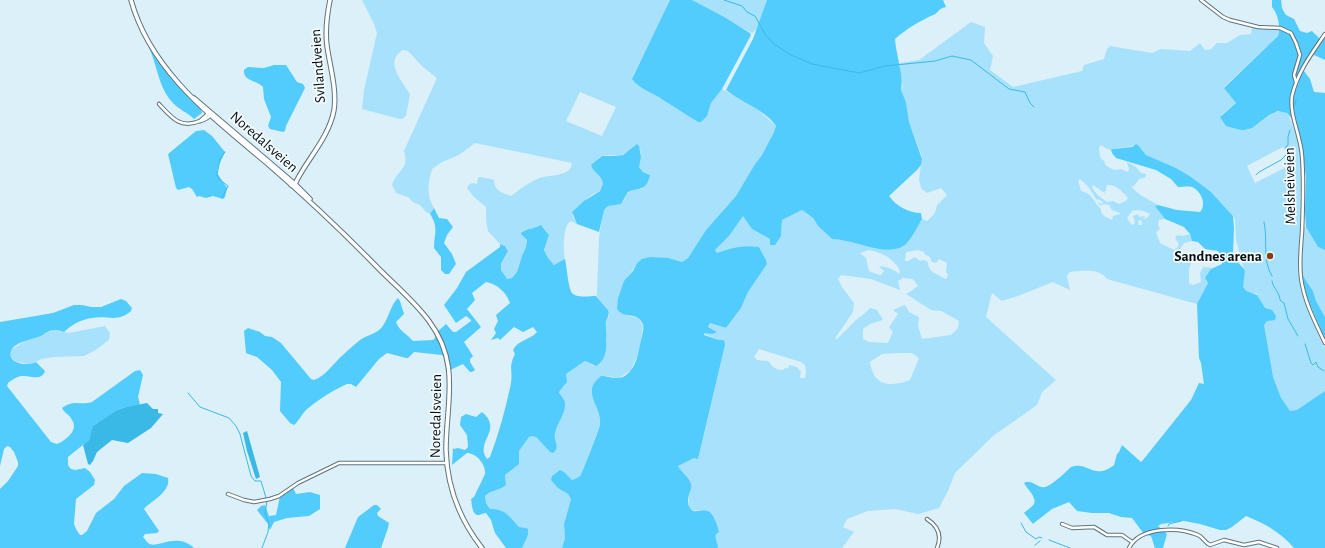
<svg xmlns="http://www.w3.org/2000/svg" width="1325" height="548" viewBox="0 0 1325 548" font-family="'Alegreya Sans',sans-serif">
	<style>
		.green { fill: #a8e1fb; fill-rule: evenodd }
		.forest { fill: #52ccfc }
		.water { fill: #3ab9e7 }
		.lines { fill: none; stroke-linecap: round; stroke-linejoin: round }
		.stream { stroke: #3ab9e7; stroke-width: 1 }
		.minor-casing { stroke: #60737b; stroke-width: 4.5 }
		.secondary-casing { stroke: #60737b; stroke-width: 5.5 }
		.minor { stroke: #fff; stroke-width: 2.5 }
		.secondary { stroke: #fff; stroke-width: 3.5 }
		.poi-dot { fill: #854015; stroke: #f2fbfe; stroke-width: 1.5 }
		.labels { text-anchor: middle; dominant-baseline: central; stroke-width: 3.5; stroke-linejoin: round; paint-order: stroke }
		.street-label { font-size: 15px; fill: #070d10; stroke: #f2fbfe }
		.poi-label { font-size: 15px; font-weight: bold; fill: #070d10; stroke: #f2fbfe; text-anchor: end }
	</style>
	<rect width="100%" height="100%" fill="#dbf0f9"/>
	<g class="green">
		<path d="M362,0H670L656,30L633,76L649,91L698,122L701,121L706,117L711,103L722,89L757,109L776,126L774,132L762,155L755,164L736,196L706,230L688,258L682,262L669,258H660L637,263C630,274 622,284 618,298L625,315L638,318L643,326L639,352L631,370L619,378L607,376L598,379C585,393 601,408 600,423C600,427 582,473 580,475C578,478 575,479 572,480L562,471L558,488L568,494L571,499L564,524L565,538L562,548H522L526,528L519,527C510,517 505,508 490,509L486,503L485,496C491,490 499,491 506,485L505,475L519,463V451L529,437L532,436L536,437L549,451L555,438L554,434L564,400L559,392C567,382 566,387 566,374L585,361L594,366L607,341L605,332L607,320L609,316L608,310L596,295H597L599,237L603,211L608,206L623,202C628,192 629,190 641,189L649,179V174L643,172L639,167L641,155L640,149L634,146C619,161 617,153 601,156L597,160L593,169L603,181C604,192 595,192 589,197C583,202 577,209 572,215L577,224L571,221L568,223C563,234 563,248 565,259L556,265C552,264 551,262 549,259C538,244 551,243 548,234C547,231 544,228 542,226L530,229L522,235L526,239L527,245L520,262L517,272L512,278L507,279C495,266 504,263 508,250L505,246L500,244L488,231L486,220V207L474,197L467,188L468,185L472,183L477,184L478,178L480,177L492,179L494,180C494,191 502,193 511,196C519,190 528,183 537,179C547,174 571,178 572,163L475,143L459,155L442,162L432,169C428,183 426,195 434,208L430,214L426,212L420,205L413,202L408,197L396,193L392,185C396,171 410,170 404,151L437,78L423,67L408,51L403,50C400,52 396,55 395,59C391,69 405,86 410,94L406,116L402,119H400L362,109L364,90L377,33L374,24ZM580,92L616,107L602,136L566,121Z"/>
		<polygon points="692,0 767,0 758,28 752,33"/>
		<path d="M971,22L985,27L984,43L993,56L990,70L1013,87L1082,71L1084,65L1104,59L1107,49L1110,46L1152,53L1161,49L1190,51L1200,43L1205,50L1211,49L1217,43H1227L1240,35L1251,34L1252,26L1276,27L1278,26L1279,31L1277,37L1224,87L1236,103L1221,115L1247,130C1260,124 1274,105 1288,114L1301,148L1300,233L1298,272L1301,291L1319,337L1325,348V391L1289,417L1267,366L1257,293C1249,295 1247,293 1241,287L1245,273L1236,240L1235,219L1233,216L1211,192L1176,168L1146,155L1138,145L1136,144C1128,149 1119,146 1111,150L1107,149L1101,145L1099,148L1100,157L1105,162V164C1110,169 1114,171 1121,169L1128,172L1129,169L1127,162L1136,167L1141,173L1146,174V177L1139,179L1134,186H1131C1138,195 1148,199 1158,205H1156L1165,219L1159,220L1158,225L1160,229L1156,232L1160,243L1174,250L1177,248L1179,244L1175,238L1177,235L1183,236L1190,234L1192,241L1184,243L1180,249L1192,261L1189,269V283L1193,285L1201,282L1200,273L1203,267L1213,268L1211,269L1206,280L1208,283L1199,303L1197,304L1107,279C1099,268 1082,271 1070,272L1068,274L1067,277L1070,290L1053,282L1018,296L1002,301L992,293L986,317L1056,380L1042,392L1037,405L993,436L955,473L948,491L939,508L918,514L895,509L868,511L847,519L843,527L854,532L842,548H718L715,537L717,533L706,510C680,512 691,506 689,488C688,478 683,474 677,466L694,458L698,459L725,345L719,340L704,334V332L712,334L716,332L708,327L710,323L726,328L741,308L748,292L767,264L766,260L759,247C744,245 731,248 717,253L715,250L729,236L743,215L752,229L770,239L771,245L781,236L782,220L802,210L813,218L818,226L832,239C853,239 890,259 907,243C913,236 918,226 922,219L927,221L935,213L937,205L947,195L941,188L927,193L921,188L919,179L922,157L909,122L906,102L901,90L903,86L900,74V63L919,60ZM1283,147L1292,164L1255,183L1247,166ZM1078,180H1081C1088,185 1092,192 1096,199L1100,200L1103,202L1102,204L1097,202L1101,206L1104,204L1109,205L1112,210L1120,213V214L1113,216L1112,220L1104,216L1101,212V209C1092,201 1095,195 1081,191ZM1093,185L1105,193L1107,185C1117,185 1122,191 1128,198L1126,201L1119,204L1113,201L1107,202C1101,198 1094,193 1092,186ZM1137,210L1143,211L1150,214L1147,218L1141,219L1142,225H1139L1138,221L1145,217V216L1139,217L1138,214L1133,216L1135,223L1133,225L1131,224L1127,218L1132,211ZM869,250C881,252 895,259 900,271L899,274C894,270 885,265 879,267L884,271L881,275L876,274L869,271L866,258L860,253ZM918,250L924,252L925,255L929,256L932,262L936,263L939,259L947,263L946,272L948,275L947,278L945,279C938,274 928,273 928,262L923,260L920,261L915,257L908,261H905L906,252ZM841,275L871,279L900,290L898,281L903,278L913,279L918,286L911,291L906,294L931,310L941,311L959,321L958,328L951,335L922,339L918,326L919,317L909,312L905,305L893,310L898,314L889,327L893,332L888,343L869,342L863,339V329L870,324L883,320L877,310L870,308L864,314L857,319L836,340V337L853,312L854,303L842,287L838,279ZM759,349L801,362L805,365L806,372L805,378H800L801,372L797,367L789,365L788,369L785,368L783,370C775,370 773,367 768,361L757,360L754,357ZM899,353H912L919,358L910,380C889,387 874,387 870,362L882,354Z"/>
		<polygon points="1304,227 1306,227 1318,247 1325,250 1325,317 1316,301 1313,291 1301,273"/>
		<polygon points="105,326 110,333 109,340 94,351 84,356 54,357 42,359 30,364 16,362 11,357 11,350 28,339 54,330 69,333"/>
	</g>
	<g class="forest">
		<path d="M670,0H692L726,18L750,33L751,35L722,89L711,103L707,116L701,122H698C686,115 675,107 663,100C654,93 639,89 632,79Z"/>
		<path d="M767,0H943L946,7C937,9 939,13 933,15C920,21 906,29 895,39C896,55 904,76 901,90L906,102L909,122L922,159L921,165L917,170L889,196C896,206 909,213 921,213L922,219C918,226 913,236 907,243C890,260 854,239 832,239L818,226L813,218L802,210L782,220L781,236L775,245H770V239L752,229L743,216L729,236L715,250L717,253C731,248 744,245 759,247L766,260L767,264L748,292L741,308L726,328L710,323L708,327L717,332L712,334L704,333V335L719,340H724L725,345L698,459L694,458L678,466C681,472 689,477 691,484C693,489 684,500 690,508C697,519 710,495 719,532C712,535 718,542 718,548H562L565,538L564,524L571,499L568,494L558,488L551,480L552,476L560,470L564,472L572,480C575,479 577,478 580,476C582,473 600,428 600,424C602,406 580,392 601,376C608,376 616,380 623,377C638,369 638,351 642,336C643,330 645,326 641,321C635,312 624,319 617,309L618,298L624,281L633,271L637,263L642,259L650,257L669,258L682,262L688,258L706,230L736,196L755,164L762,155L774,132L776,126C764,109 742,103 726,90L753,39Z"/>
		<path d="M1272,0H1281L1282,8L1284,12L1286,15L1294,19L1300,31L1307,33L1312,31L1320,39L1325,33V60L1314,55L1310,58L1304,71L1310,79L1314,92L1325,93V250L1318,247L1306,227L1305,212L1306,177L1302,145L1295,122L1287,113L1278,111L1269,115L1252,128L1245,130H1241L1226,126L1220,117L1236,103L1224,88L1278,36C1281,27 1278,14 1272,7Z"/>
		<path d="M149,48L201,109L202,113L194,119C188,113 178,109 172,102C158,86 158,67 149,48Z"/>
		<path d="M274,65H286L297,82L303,84L305,88L286,126L285,131L283,132L270,129L268,126L271,117L264,99L263,87C256,80 243,81 244,70L248,67L264,68Z"/>
		<polygon points="204,130 212,136 225,152 218,167 217,173 227,188 225,197 223,199 213,196 206,198 199,196 197,197 192,189 189,187 178,190 176,188 168,154 196,131"/>
		<path d="M637,144L639,146L641,157L639,167L643,172L650,175C646,192 639,187 628,192L621,204L608,206L604,210L599,232L577,224L572,212L584,201L600,191L603,184C603,176 593,173 591,165L602,156H615L623,155Z"/>
		<path d="M1136,144L1138,145L1146,155L1176,168L1191,177L1211,192L1233,216L1234,229L1233,253L1235,259L1244,269L1245,271L1243,287L1246,291L1257,295L1265,308L1272,310L1276,316L1275,320L1267,321L1264,325L1273,377L1281,398L1290,411L1297,410L1325,391V548H1294C1281,532 1265,524 1246,516L1232,527L1226,530H1220L1200,524L1184,521L1161,524L1158,526L1167,534L1163,548H1155L1151,536L1144,534L1132,518L1121,517L1109,513H1092L1077,511L1069,502L1052,509L1034,523L1033,524L1024,513C1027,510 1032,507 1034,504C1037,497 1027,489 1024,483C1031,478 1038,489 1045,487C1051,486 1066,472 1071,467C1088,461 1094,481 1114,465L1117,454L1119,452L1122,445L1141,462L1143,460L1191,400L1199,383L1204,384L1201,363L1199,358L1197,304L1208,283L1205,278L1211,269L1222,264V258L1218,251L1205,249L1198,242L1192,241L1190,234L1184,227L1165,219L1155,206L1158,205L1177,210L1200,212C1207,204 1201,191 1192,187C1187,186 1183,187 1178,187L1171,179L1156,170L1116,158L1112,153L1111,150L1113,149L1132,147Z"/>
		<path d="M434,208L439,218L447,219L453,227L447,235L444,243L452,254L456,264L449,274H445L441,270V257L434,248C434,234 439,227 430,214Z"/>
		<path d="M541,225L549,235L544,250L548,258L554,265L565,259C567,267 568,290 573,294C578,298 590,296 596,296L608,310C610,315 607,318 606,322C605,337 611,358 596,366L585,361L566,374L567,382L559,392C560,395 564,398 565,403C566,413 557,423 555,433C553,441 561,447 553,453L550,452L536,437L532,436L529,437L519,451V464L505,475L506,485C499,491 491,490 485,496L486,503L490,509C505,508 510,517 519,527L526,528L528,529V535L522,548H506L495,533L491,520L486,513C484,513 482,514 479,515C472,516 472,504 471,499L474,497L485,474C486,464 476,453 467,453L452,465L453,448L454,449L458,448L465,450L468,447L467,435L460,425L461,417L466,414L476,417L482,412C504,430 474,442 487,459L490,457C499,433 506,408 511,383C513,370 508,368 515,354L513,350C518,340 530,340 537,332L533,327L523,332L514,327L500,340L498,338L491,340L496,333L494,329L498,321L496,315L510,303C506,292 497,284 486,282L472,293L475,300L467,309L481,327L464,342L473,356L470,359V362L475,370L472,372H470L463,364L450,370H446L444,357L442,355L414,352L408,358H406L387,353L379,359L356,387L351,384H347C333,390 318,400 306,410C301,415 299,421 294,425L290,423L280,411L281,382L272,370L257,357L246,353L244,331L248,328L260,332L265,336L272,337L281,343L311,379L314,380C326,376 334,362 344,354C349,349 355,344 360,340C367,335 377,334 382,327C388,320 391,304 398,298L400,301L404,314L396,322C399,331 407,334 413,341L433,340L435,338L436,333L446,324L453,332H456L471,321V320L466,316L456,323L444,305L457,288L466,272L500,247V244L505,246L508,251L501,264V270L507,279L512,278L517,272L522,256L526,247L527,240L521,234V233C528,228 534,229 541,225Z"/>
		<polygon points="1301,273 1313,291 1316,301 1325,317 1325,340 1307,297"/>
		<path d="M121,299L126,301L132,308L131,311C117,323 108,315 92,318C82,319 71,325 64,332C61,331 58,330 55,330C50,330 45,333 41,336C33,339 14,342 11,351C7,365 29,366 36,362L45,371C41,382 31,375 22,376C17,376 12,380 8,383L7,386L51,442L57,444C66,440 79,430 72,420C70,415 64,413 62,408C75,399 79,406 92,402L135,371L140,370L143,375L138,397L140,404L136,406L126,407L117,410L94,425L89,440L68,457V465L71,469L75,470L85,468L90,472L95,480L94,485L76,499L74,524L76,529L80,535H82L87,531L96,513L114,499L124,486L142,473L156,474L168,478C171,492 151,501 144,509L159,531L157,533L145,534L143,537C145,539 147,543 150,544C158,548 177,532 194,548H0V489L8,481L18,466V462L14,452L10,447L7,446L4,449L0,466V322L53,313L74,305H82L91,307H101Z"/>
		<polygon points="292,486 296,494 310,492 320,495 320,509 309,516 287,518 274,522 270,530 268,524 257,510 261,506 265,505 269,516 276,515 280,496"/>
		<polygon points="374,505 377,505 381,509 377,513 378,516 389,523 388,528 381,548 345,548 358,517"/>
	</g>
	<g class="water">
		<polygon points="147,403 153,409 158,409 158,413 163,414 151,428 128,443 112,440 97,452 93,461 90,465 88,464 83,445 89,440 93,426 100,421 117,410 126,407"/>
		<polygon points="247,431 260,477 256,479 247,451 243,433"/>
	</g>
	<g class="lines">
		<g class="stream">
			<polyline points="724,0 742,6 747,12 755,16 765,34 774,44 791,55 812,64 859,73 885,66 935,61 952,56 971,60 1009,89 1025,92 1030,103 1034,107"/>
			<polyline points="1295,105 1296,100"/>
			<polyline points="1256,175 1259,172 1281,160 1287,154 1286,147 1288,145 1288,137 1290,130"/>
			<polyline points="222,198 228,186 219,179 217,175 220,159 225,152"/>
			<path d="M1264,222C1268,239 1262,261 1272,276"/>
			<path d="M1272,281C1273,288 1280,293 1280,300L1284,303L1288,319L1298,336"/>
			<polyline points="1305,344 1311,363 1313,365 1316,362 1318,367 1324,371"/>
			<polyline points="188,393 200,407 229,418 236,426 240,434 251,476 255,481 261,481 267,501 265,514 269,523 268,532 262,548"/>
			<polyline points="1021,523 1026,532 1036,539 1039,537 1042,538"/>
			<polyline points="1168,526 1169,524 1181,521"/>
			<polyline points="1049,540 1070,548"/>
			<polyline points="1035,545 1040,541"/>
		</g>
		<g class="minor-casing">
			<g id="minor">
				<polyline points="1201,0 1223,17 1230,20 1258,27 1280,28 1291,33 1296,43 1300,55 1294,75 1296,82"/>
				<path d="M1325,34C1312,53 1297,73 1292,96C1289,115 1301,136 1302,156C1304,181 1303,207 1302,232C1301,247 1299,262 1301,278C1304,301 1315,322 1325,343"/>
				<path d="M159,104C172,118 180,129 200,121C205,120 208,118 211,115"/>
				<polyline points="200,121 209,113"/>
				<polyline points="228,494 244,500 254,502 270,499 279,496 298,483 339,463 447,463"/>
				<path d="M927,519C938,526 942,536 937,548"/>
				<polyline points="1062,524 1072,528 1094,527 1107,535 1122,535 1132,542"/>
				<path d="M1129,548C1140,526 1179,527 1198,535C1203,537 1205,543 1210,545L1224,540L1244,545L1259,542L1277,548"/>
			</g>
		</g>
		<g class="secondary-casing">
			<g id="secondary">
				<path d="M131,0C151,73 215,119 270,166C308,199 344,233 379,269C396,286 415,302 429,321C461,364 446,402 446,450C447,486 460,520 482,548"/>
				<polyline points="194,98 295,184 310,199"/>
				<path d="M291,185L295,184L297,180C309,157 329,137 334,110C337,89 330,67 327,46C325,31 327,15 330,0"/>
			</g>
		</g>
		<use href="#minor" class="minor"/>
		<use href="#secondary" class="secondary"/>
	</g>
	<circle class="poi-dot" cx="1270" cy="256" r="4"/>
	<g class="labels">
		<g class="street-label">
			<text transform="translate(318 66) rotate(-94)">Svilandveien</text>
			<text transform="translate(264 142) rotate(41)">Noredalsveien</text>
			<text transform="translate(1290 186) rotate(-91)">Melsheiveien</text>
			<text transform="translate(436 416) rotate(-89)">Noredalsveien</text>
		</g>
		<g class="poi-label">
			<text x="1262" y="256">Sandnes arena</text>
		</g>
	</g>
</svg>
